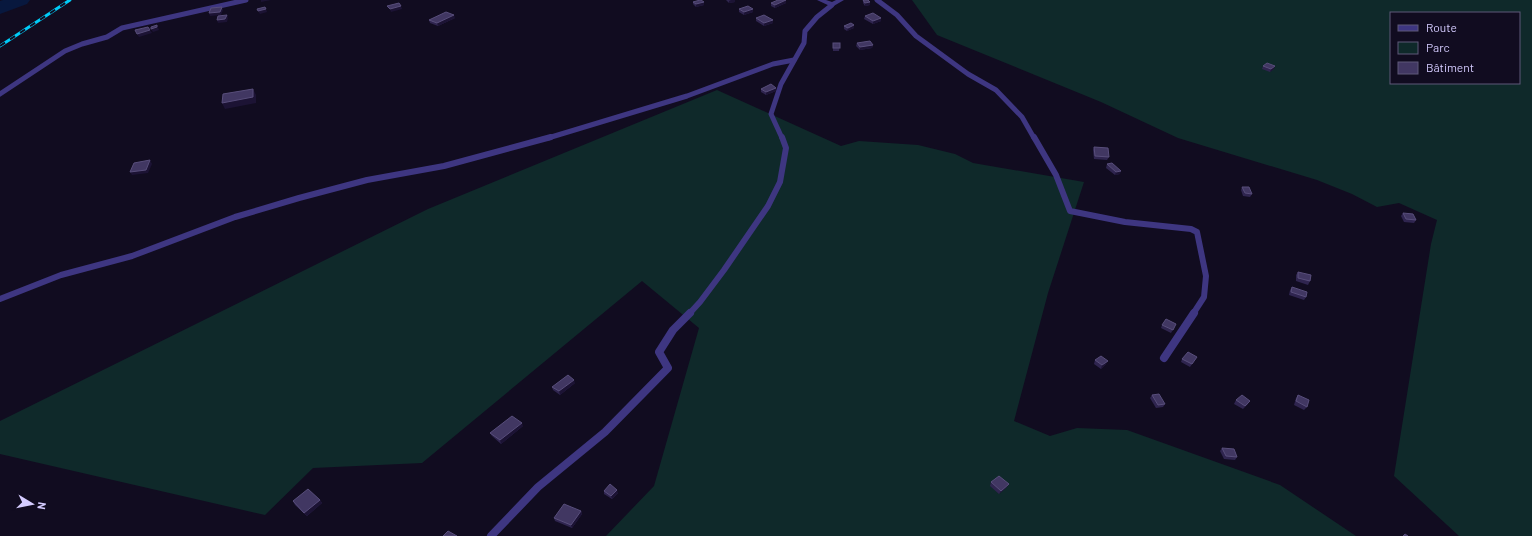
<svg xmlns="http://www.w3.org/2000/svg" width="1532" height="536" viewBox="0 0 1532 536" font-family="Barlow,sans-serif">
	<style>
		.green { fill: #0f292a; fill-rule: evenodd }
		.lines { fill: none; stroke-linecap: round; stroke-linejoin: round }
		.river { fill: #08183e; fill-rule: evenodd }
		.lane-far2 { stroke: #3e3681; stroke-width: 5 }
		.lane-far1 { stroke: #3e3681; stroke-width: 6 }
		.lane { stroke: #3e3681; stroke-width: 8 }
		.street { fill: #3e3681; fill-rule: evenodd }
		.rail-casing { stroke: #00ccf7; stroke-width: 3 }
		.rail { stroke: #110c20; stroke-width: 2; stroke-dasharray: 6; stroke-linecap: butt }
		.wall { fill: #2f254f }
		.shaded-wall { fill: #1c1334 }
		.building { fill: #413762; stroke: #584e7b }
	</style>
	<rect width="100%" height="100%" fill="#110c20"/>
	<g class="green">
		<path d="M912,0H1532V536H1459L1394,476L1431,244L1437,220L1399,203L1377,207L1352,194L1317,180L1178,138L1101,102L937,35ZM1391,13H1519V83H1391Z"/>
		<polygon points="717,90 841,146 859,141 918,145 955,154 973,163 1084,182 1048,293 1014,421 1050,436 1077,428 1127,430 1280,485 1356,536 606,536 654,486 699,328 642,281 422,463 313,468 265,515 0,454 0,421 428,209"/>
	</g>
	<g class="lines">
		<polygon class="river" points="3,0 30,0 27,4 0,14 0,1"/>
		<g class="lane-far2">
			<polyline points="877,0 897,15 916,36 968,74 996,90 1022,117 1034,138"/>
			<polyline points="0,94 65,51 82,44 107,37 122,28 246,0"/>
			<polyline points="548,138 687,96 773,64 794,60"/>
			<polyline points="782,138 771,114 781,84 804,43 805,31 817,17 832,5"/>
		</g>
		<g class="lane-far1">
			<polyline points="1034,137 1056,175 1070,211 1125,222 1191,229 1197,232 1206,276 1204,297 1193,314"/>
			<polyline points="0,299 61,275 132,256 235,217 299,198 367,180 444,166 551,137"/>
			<polyline points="689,314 700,302 724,270 768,206 780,182 786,148 782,137"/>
		</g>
		<g class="lane">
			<polyline points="1164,358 1194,313"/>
			<polyline points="491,536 538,487 605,432 668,368 659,352 673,330 690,313"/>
		</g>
		<polygon class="street" points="817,0 826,0 832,2 836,0 844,0 832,7"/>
		<g class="rail-casing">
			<polyline id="rail" points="0,46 70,0"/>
		</g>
		<use href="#rail" class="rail"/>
	</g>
	<g class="wall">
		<polygon points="726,0 735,0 735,2 729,3"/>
		<polygon points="863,0 870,5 865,6 863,3"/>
		<polygon points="693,2 704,5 696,7 693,4"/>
		<polygon points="771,3 786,3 775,8 771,6"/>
		<polygon points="739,9 753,12 744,15 739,12"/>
		<polygon points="865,16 881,21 873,24 864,19"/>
		<polygon points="455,18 438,26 430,23 429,20"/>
		<polygon points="756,18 773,23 764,26 756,21"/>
		<polygon points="854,25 854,28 847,31 844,29 844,26"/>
		<polygon points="833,43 840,43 839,51 833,51"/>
		<polygon points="857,43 873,45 872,48 860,50 856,46"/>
		<polygon points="1263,66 1274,69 1270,72 1262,69"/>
		<polygon points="776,88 776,91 766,95 761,92 761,89"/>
		<polygon points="1094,147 1109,157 1107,160 1094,159 1093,150"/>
		<polygon points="1107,164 1120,174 1115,175 1106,168"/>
		<polygon points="1242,187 1252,194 1250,197 1243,196 1241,190"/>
		<polygon points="1403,213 1416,220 1414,223 1404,222 1401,216"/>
		<polygon points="1298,272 1310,281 1308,285 1296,281 1296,275"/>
		<polygon points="1292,287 1306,297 1304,300 1289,295 1290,290"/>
		<polygon points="1176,324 1171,333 1161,328 1162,325"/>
		<polygon points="1197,357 1190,367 1181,362 1182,359"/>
		<polygon points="1095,360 1106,364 1101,369 1094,364"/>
		<polygon points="575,383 560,395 553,390 552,387"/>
		<polygon points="1152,395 1165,404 1163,407 1156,408 1150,398"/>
		<polygon points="1298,395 1307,407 1304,410 1294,405 1296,398"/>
		<polygon points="1236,400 1248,404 1243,409 1234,404"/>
		<polygon points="523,426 501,444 492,436 490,433"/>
		<polygon points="1222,448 1237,457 1235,460 1224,459 1220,451"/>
		<polygon points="991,482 1007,487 999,494 990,486"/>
		<polygon points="604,491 618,493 612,499 604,494"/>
		<polygon points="320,500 322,503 307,516 295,505 293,501"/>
		<polygon points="581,511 582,514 572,528 555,521 554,518"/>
	</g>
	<g class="shaded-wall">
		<polygon points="261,0 271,0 261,2"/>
		<polygon points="731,0 735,0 735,2 729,3 729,1"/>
		<polygon points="786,0 786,3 775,8 775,5"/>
		<polygon points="704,2 704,5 696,7 696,4"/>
		<polygon points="870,2 870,5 865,6 865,3"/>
		<polygon points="401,6 402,9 391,12 390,9"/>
		<polygon points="222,7 223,10 221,15 210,16 209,13"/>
		<polygon points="266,9 267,12 260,14 258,11"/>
		<polygon points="753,9 753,12 744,15 744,12"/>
		<polygon points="227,15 228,18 227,22 218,23 217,20"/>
		<polygon points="454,15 455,18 438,26 437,23"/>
		<polygon points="881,18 881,21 873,24 873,21"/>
		<polygon points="773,20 773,23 764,26 764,23"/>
		<polygon points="157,25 159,30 153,32 151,29"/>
		<polygon points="854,25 854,28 847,31 848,28"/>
		<polygon points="150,30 152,33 139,37 137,34"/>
		<polygon points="873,45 872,48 860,50 860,47"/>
		<polygon points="1275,66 1274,69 1270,72 1271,69"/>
		<polygon points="776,88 776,91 766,95 766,92"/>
		<polygon points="253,89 256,95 256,103 225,109 222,103"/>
		<polygon points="150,160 152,164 148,173 132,175 130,172"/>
		<polygon points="1121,171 1120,174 1115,175 1116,172"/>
		<polygon points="1108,361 1106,364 1101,369 1102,365"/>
		<polygon points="574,380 575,383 560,395 559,391"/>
		<polygon points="1250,401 1248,404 1243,409 1245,406"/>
		<polygon points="522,423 523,426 501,444 500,440"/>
		<polygon points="1009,484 1007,487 999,494 1001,491"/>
		<polygon points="617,490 618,493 612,499 611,496"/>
		<polygon points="320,500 322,503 307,516 304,513"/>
		<polygon points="581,511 582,514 572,528 571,525"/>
	</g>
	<g class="building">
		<polygon points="700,0 701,0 704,2 696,4 693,2"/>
		<polygon points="778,0 786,0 775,5 771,3"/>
		<polygon points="863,0 868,0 870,2 865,3"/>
		<polygon points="399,3 401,6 390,9 387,6"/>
		<polygon points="748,6 753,9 744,12 739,9"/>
		<polygon points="222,7 220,12 209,13 211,8"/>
		<polygon points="265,7 266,9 258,11 257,9"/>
		<polygon points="446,12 454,15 437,23 429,20"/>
		<polygon points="873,13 881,18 873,21 865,16"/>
		<polygon points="227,15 225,19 217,20 218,16"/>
		<polygon points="764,15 773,20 764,23 756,18"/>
		<polygon points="851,23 854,25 848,28 844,26"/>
		<polygon points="157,25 157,27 151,29 151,27"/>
		<polygon points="148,27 150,30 137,34 135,30"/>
		<polygon points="870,41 873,45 860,47 857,43"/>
		<rect x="833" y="43" width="7" height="5"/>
		<polygon points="1267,63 1275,66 1271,69 1263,66"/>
		<polygon points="771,84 776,88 766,92 761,89"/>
		<polygon points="253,89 253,97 222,103 223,94"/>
		<polygon points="1094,147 1108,148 1109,157 1095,156"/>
		<polygon points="150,160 146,170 130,172 134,163"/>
		<polygon points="1112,163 1121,171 1116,172 1107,164"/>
		<polygon points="1242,187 1249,187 1252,194 1245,193"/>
		<polygon points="1403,213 1413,214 1416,220 1406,219"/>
		<polygon points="1298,272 1311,275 1310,281 1298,278"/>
		<polygon points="1292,287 1307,292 1306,297 1291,292"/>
		<polygon points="1166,319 1176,324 1173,330 1162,325"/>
		<polygon points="1188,352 1197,357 1192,364 1182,359"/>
		<polygon points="1101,356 1108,361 1102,365 1095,360"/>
		<polygon points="568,375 574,380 559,391 552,387"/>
		<polygon points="1159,394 1165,404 1158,405 1152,395"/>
		<polygon points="1242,395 1250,401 1245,406 1236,400"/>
		<polygon points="1298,395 1309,400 1307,407 1296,401"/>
		<polygon points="512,416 522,423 500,440 490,433"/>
		<polygon points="1222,448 1234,449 1237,457 1226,456"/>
		<polygon points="999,476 1009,484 1001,491 991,482"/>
		<polygon points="610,484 617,490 611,496 604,491"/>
		<polygon points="308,489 320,500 304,513 293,501"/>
		<polygon points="564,504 581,511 571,525 554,518"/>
		<polygon points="448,531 457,536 443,536"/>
		<polygon points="1405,534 1408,536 1403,536"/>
	</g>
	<rect x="1390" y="12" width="130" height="72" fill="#110c20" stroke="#5f5979"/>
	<rect x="1398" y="25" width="20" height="6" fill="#3e3681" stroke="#5f5979"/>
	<text x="1426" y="32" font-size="12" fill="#d5ccff">Route</text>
	<rect x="1398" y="42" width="20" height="12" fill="#0f292a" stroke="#5f5979"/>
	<text x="1426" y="52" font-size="12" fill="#d5ccff">Parc</text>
	<rect x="1398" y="62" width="20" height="12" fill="#413762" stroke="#5f5979"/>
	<text x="1426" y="72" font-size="12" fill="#d5ccff">Bâtiment</text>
	<g transform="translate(32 504) rotate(100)" stroke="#110c20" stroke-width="3" paint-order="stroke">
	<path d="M0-3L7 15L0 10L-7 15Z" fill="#d5ccff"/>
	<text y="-6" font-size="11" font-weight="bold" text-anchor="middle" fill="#d5ccff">N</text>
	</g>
</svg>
